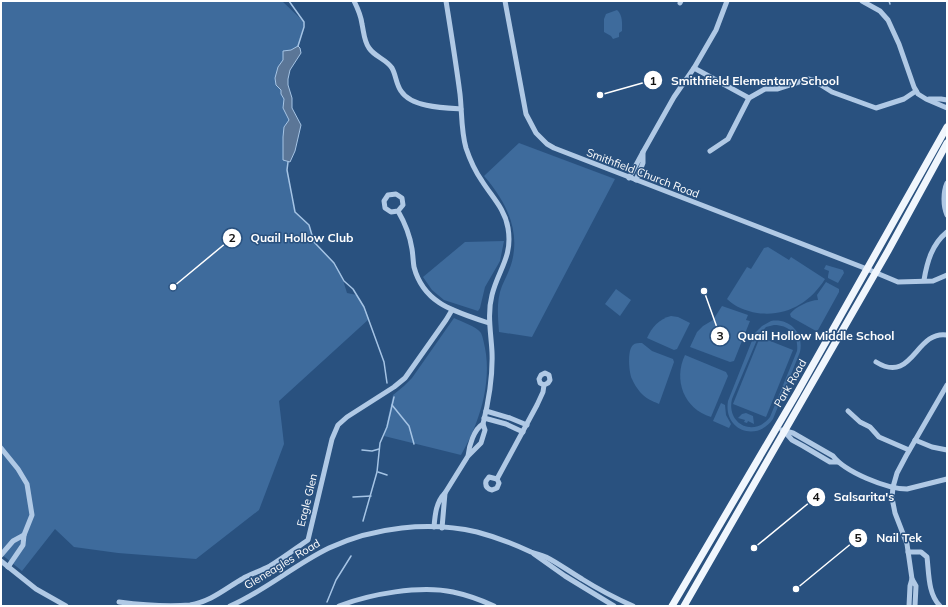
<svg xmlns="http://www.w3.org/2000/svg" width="948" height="607" viewBox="0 0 948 607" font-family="Mulish,sans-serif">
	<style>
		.green { fill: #3e6b9c; fill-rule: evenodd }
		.water { fill: #5b7697; stroke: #a5c4e5 }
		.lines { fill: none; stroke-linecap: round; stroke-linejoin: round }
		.stream { stroke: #a5c4e5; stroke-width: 1.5 }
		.minor { stroke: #b0c9e5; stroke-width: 5 }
		.major { stroke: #f0f6fd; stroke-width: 7 }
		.labels { text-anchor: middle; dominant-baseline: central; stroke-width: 3; stroke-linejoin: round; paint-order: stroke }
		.street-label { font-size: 11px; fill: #fff; stroke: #29517f }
		.leader { fill: none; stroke: #fff; stroke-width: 1.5 }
		.callout-dot { fill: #fff; stroke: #29517f; stroke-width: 1.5 }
		.mark-label { font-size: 12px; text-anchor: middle; font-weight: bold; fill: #111 }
		.callout-label { font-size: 12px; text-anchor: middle; font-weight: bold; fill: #fff; stroke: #29517f; stroke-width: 3; stroke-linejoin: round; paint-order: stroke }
	</style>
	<rect width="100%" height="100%" fill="#29517f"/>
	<g class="green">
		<path d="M1,1H282L304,22C303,33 297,42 299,53L284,74L290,113L299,126L287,166L291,196L295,212L309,225L314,242L334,263L341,274L347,293L357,295L364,307L369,319L279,401L284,444L259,510L196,559L118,553L74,547L55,529L22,571L1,554Z"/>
		<path d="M617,10C623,15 622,24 622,31L619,33V37L613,39L611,36L604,32V19L606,14Z"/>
		<path d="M519,143L615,179L532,337L499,332C498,317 496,301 502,286C506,277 511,268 513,257C519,226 504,199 484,176Z"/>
		<polygon points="504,241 500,261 485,287 480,308 478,311 444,300 432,290 423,277 465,242"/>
		<path d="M768,247L789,260L791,257L825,279C810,303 786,317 757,313C746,311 735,307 727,299L747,267L751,269L764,248Z"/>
		<polygon points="826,265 843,270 844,273 838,283 828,278 828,276 829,271 824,269"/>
		<path d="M826,282L839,289V292L818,330L816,331L791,317L790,314C795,307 810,300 818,300L817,295Z"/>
		<polygon points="616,289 631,300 620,316 605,304"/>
		<polygon points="722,306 748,315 746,320 750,321 734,361 730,362 690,347 697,332 703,326 713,320"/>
		<path d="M671,316L678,317L690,323L677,349L674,350L647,338C652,327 659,319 671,316Z"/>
		<path d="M454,318C462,322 476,326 481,333C483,337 484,344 485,348C492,384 479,424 461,455L384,436L393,395L404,386L412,378Z"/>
		<path d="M771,321C790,318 804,333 800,352L773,419C756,443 723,430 728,401L755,333L762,326ZM774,325C790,325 799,336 797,351L770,417C754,438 726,424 732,399L759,335L766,327Z"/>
		<polygon points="760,337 793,350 766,417 733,404"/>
		<path d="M642,343L652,351L673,359L674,362L659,404C652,401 645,398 640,392C637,388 634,384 632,379C629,373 627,350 633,345C635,343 639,343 642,343Z"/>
		<path d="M685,355L726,372L728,376L711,417C684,409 673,380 685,355Z"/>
		<polygon points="721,403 725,405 726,415 731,424 729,428 713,421"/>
		<polygon points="746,413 753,416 754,424 748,421 747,423 744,422 745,420 738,418 742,414"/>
	</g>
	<polygon class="water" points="298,46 300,48 301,53 290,70 288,79 288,85 292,98 292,108 301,125 295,151 290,162 283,160 283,137 284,127 289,120 283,108 284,99 281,94 281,90 276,85 275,78 278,67 283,60 283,51 291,50"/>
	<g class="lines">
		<g class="stream">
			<polyline points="289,1 304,22 304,27 298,46"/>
			<polyline points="889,1 890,4"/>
			<polyline points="288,162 287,170 295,212 309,225 314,242 334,263 344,281 353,289 364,307 384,362 387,383"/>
			<polyline points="392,405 409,426 414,444"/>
			<polyline points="362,450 372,451 379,449"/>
			<polyline points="378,472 387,475"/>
			<polyline points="353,497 371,496"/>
			<polyline points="363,521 377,472 380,443 387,427 394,397"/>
			<polyline points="327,602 336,580 351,556"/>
		</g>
		<g class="minor">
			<path d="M354,1C358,9 361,16 362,24C364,33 364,41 369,48C375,57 386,59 392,68C396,75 396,84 401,91C411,107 443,108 461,109"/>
			<path d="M446,1C451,32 456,63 460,94C462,112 461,131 466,148C470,160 475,171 482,181C492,197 505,209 508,228C513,257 498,270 492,295C487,314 491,333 492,352C493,377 489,400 483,424"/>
			<polyline points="505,1 526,114 536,133 547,144 554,148 867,269 898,282 933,281 947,275"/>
			<polyline points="862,1 880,11 888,20 899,44 914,87 918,94 926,99 947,108"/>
			<polyline points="680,3 681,1"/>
			<polyline points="694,68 749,98 765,89 777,89 808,79 813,80 832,92 876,108 904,99 916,91"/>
			<polyline points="929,99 941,99 947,100"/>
			<polyline points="710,151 728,139 749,98"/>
			<polyline points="643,152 674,97 694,68 716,30 727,1"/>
			<polyline points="629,178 643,152 643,163 636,180"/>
			<path d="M947,183C943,192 943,206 947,215"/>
			<path d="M398,211L391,212L385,208L384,201L388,195L396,194L402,198L403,205L398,211C405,223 410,236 412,249C413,255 413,261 414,267C424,305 457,312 489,323"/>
			<path d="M924,280C927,262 932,244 947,232"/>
			<path d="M876,362C913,385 915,330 947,335"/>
			<polyline points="486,411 510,418 527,425"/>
			<polyline points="848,411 860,422 870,427 879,437 909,450"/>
			<polyline points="484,418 506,424 523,432"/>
			<path d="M782,430L793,433L833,456C845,472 887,489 907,489L947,479"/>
			<polyline points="785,432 792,440 803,446 830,462 838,462"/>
			<polyline points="915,440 932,447 947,450"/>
			<polyline points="1,448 18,469 27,484 32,515 24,535"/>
			<path d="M497,479L499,483L497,488L492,490C487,489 485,486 486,481L489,477L497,479L537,405L543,392L544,385L540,383L539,379L541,375L545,373L549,375L550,380L548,383L544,385"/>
			<path d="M445,493L468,456L481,443L485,430L483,424C474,429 469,446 468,456"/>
			<path d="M434,527C435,515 436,502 445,493L442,528"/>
			<path d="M908,552H921L927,557C929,574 928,594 940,606"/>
			<polyline points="534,554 565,576 614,606"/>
			<polyline points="1,555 13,541 24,535 23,545 8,567"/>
			<polyline points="1,561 36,589 66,606"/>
			<polyline points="912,579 907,544 895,513 892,498 893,487 897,473 906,456 947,385"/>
			<path d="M119,602C142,605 167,607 190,605C210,602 225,589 242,579C250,574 261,571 270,566C283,558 295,549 308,540L332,439L338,425L347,417L394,387L405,378L446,320L452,310"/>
			<path d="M230,606C265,591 294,565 329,548C374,527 429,521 477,532C496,537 514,544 531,552C536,554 541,555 546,557C558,563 570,572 582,579C598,589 615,598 633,606"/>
			<path d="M339,606C370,594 420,585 453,592C467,595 481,600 494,606"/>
			<polyline points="909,606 910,586 912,579 916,586 915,606"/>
		</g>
		<g class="major">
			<polyline points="672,606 797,393 947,127"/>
			<polyline points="684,606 888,251 947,143"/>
		</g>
	</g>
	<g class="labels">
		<g class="street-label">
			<text transform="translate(643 173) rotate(21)">Smithfield Church Road</text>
			<text transform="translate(790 383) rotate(-60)">Park Road</text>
			<text transform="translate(307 500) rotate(-76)">Eagle Glen</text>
			<text transform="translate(282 564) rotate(-31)">Gleneagles Road</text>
		</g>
	</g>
	<path class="leader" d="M600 95L653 80M173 287L232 238M704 291L720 336M754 548L816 497M796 589L858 538"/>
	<g class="callout-dot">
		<circle cx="600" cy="95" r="4"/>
		<circle cx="173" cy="287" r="4"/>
		<circle cx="704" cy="291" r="4"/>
		<circle cx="754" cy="548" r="4"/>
		<circle cx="796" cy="589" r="4"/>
		<circle cx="653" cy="80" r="10"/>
		<circle cx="232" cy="238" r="10"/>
		<circle cx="720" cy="336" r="10"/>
		<circle cx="816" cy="497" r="10"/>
		<circle cx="858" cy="538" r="10"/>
	</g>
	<g class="mark-label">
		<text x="653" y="85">1</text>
		<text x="232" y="242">2</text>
		<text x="720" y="340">3</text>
		<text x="816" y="501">4</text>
		<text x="858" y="542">5</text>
	</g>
	<g class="callout-label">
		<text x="755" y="85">Smithfield Elementary School</text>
		<text x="302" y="242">Quail Hollow Club</text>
		<text x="816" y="340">Quail Hollow Middle School</text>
		<text x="864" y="501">Salsarita's</text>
		<text x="899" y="542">Nail Tek</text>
	</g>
	<rect width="948" height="607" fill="none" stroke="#ffffff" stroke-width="4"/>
</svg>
